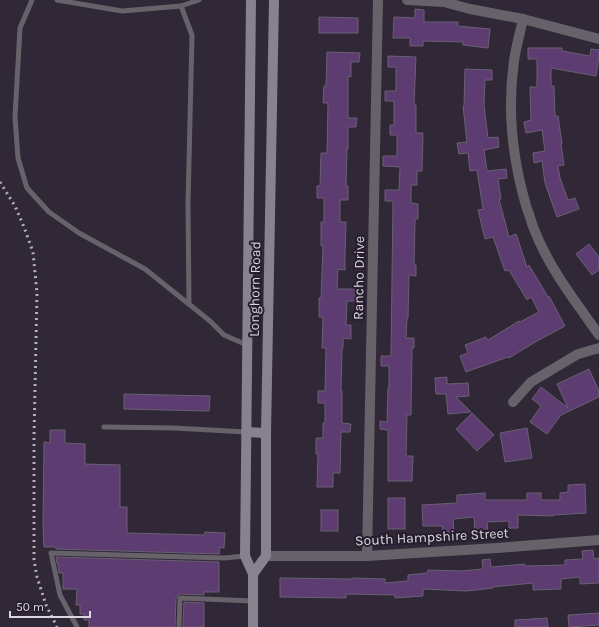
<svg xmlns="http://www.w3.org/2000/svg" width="599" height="627" viewBox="0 0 599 627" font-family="Karla,sans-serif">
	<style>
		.building { fill: #5c3c71; stroke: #6a6072 }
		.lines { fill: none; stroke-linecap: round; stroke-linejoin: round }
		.lane { stroke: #67626a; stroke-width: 5 }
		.street { stroke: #67626a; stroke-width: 10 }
		.secondary { stroke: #88818e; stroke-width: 10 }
		.rail { stroke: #b7b0bc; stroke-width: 3; stroke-dasharray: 2 4; stroke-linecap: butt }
		.labels { text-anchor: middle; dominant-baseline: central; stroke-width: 4; stroke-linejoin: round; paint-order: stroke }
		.street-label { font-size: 14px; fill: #dcd6e1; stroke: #261d2d }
	</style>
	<rect width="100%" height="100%" fill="#302737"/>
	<g class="building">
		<polygon points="415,9 424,10 424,22 458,22 458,26 490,29 488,48 463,45 463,42 423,41 423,46 410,46 410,38 393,38 394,17 415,18"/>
		<polygon points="319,17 358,18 358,33 319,33"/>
		<polygon points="528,48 562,48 562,51 590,56 591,49 599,50 599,56 596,76 551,68 551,86 554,86 555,116 558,116 562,144 561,144 564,165 558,166 560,178 568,200 575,198 579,209 557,217 545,183 542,161 534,163 533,153 545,151 542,130 526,133 524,122 531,120 530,87 537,87 537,59 528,59"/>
		<polygon points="327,52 360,53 359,62 351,62 351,77 348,76 348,118 357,118 356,127 348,127 348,149 347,148 346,186 348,186 348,200 340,200 340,222 346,222 345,255 345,270 338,269 337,289 355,289 355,301 347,301 346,325 351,325 351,339 343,338 343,348 342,348 341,391 342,391 342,423 351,424 350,432 341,432 340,473 333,473 333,487 317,487 318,454 316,454 316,438 323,438 323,423 325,423 325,403 318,403 318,391 325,391 326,348 322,348 323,317 319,317 319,298 321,298 323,246 321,246 321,222 324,222 324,198 317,198 317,186 320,186 321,153 327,153 328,103 323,103 324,86 326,86"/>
		<polygon points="388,56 416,57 414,105 416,105 416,133 423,133 422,171 417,171 417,185 411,185 411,203 418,204 418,219 415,219 414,265 416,265 416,276 409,275 408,318 407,318 406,338 414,338 414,348 412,348 411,415 407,415 406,456 413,456 412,481 388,481 388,430 380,429 380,421 387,422 388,388 389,388 389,366 381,366 381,356 391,356 393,201 385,201 385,190 399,190 400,167 383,166 383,156 397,156 397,135 390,135 390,125 394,125 394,101 385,101 385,91 396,91 396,67 388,67"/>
		<polygon points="465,69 492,70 492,80 485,80 484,105 488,138 498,137 499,147 484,150 487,171 506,169 507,178 498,179 501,199 499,199 509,237 516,234 527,267 529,265 548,297 549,296 565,326 537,341 509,358 508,357 466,372 460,356 468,353 465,345 486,337 488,340 519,321 520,322 539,312 531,297 527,300 509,270 505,271 493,237 485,239 478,210 483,209 477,170 470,171 468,153 459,154 457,143 467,142 463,106 464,106"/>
		<polygon points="589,244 599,257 599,270 592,275 576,254"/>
		<polygon points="589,369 599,391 599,397 561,415 547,434 530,422 541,406 532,399 541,387 568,408 557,384"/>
		<polygon points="447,377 447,384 468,383 469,396 456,397 471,412 448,414 446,394 436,394 435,378"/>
		<polygon points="124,394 210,396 209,411 124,409"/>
		<polygon points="472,413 494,435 477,451 456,429"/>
		<polygon points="527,428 532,458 505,462 500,433"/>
		<polygon points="50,430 65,430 65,443 85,444 85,464 120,465 120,507 127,507 127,533 204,535 205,532 225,533 224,548 220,547 219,554 56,549 56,547 44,547 43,526 44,442 50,443"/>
		<polygon points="585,484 586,513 553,515 553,516 518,515 518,528 509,528 509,521 487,522 488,532 475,533 474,517 453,519 454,532 443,533 442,526 423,526 422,505 457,503 457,495 485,493 485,500 527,500 527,493 541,493 541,500 560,500 560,493 568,492 568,485"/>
		<rect x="388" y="498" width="17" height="31"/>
		<rect x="321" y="510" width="17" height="21"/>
		<polygon points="593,550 594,559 599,558 599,583 580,584 580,577 561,579 561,589 533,590 533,583 492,587 493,588 467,591 423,589 423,596 395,598 395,595 346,594 346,598 280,597 280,578 353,579 353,578 385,579 385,583 408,581 408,575 427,573 428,570 461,571 483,569 482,560 490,559 491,567 525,564 525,566 565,565 565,560 583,559 582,551"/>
		<polygon points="56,557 219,562 219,592 204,592 204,595 180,594 178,595 176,598 175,627 89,627 89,620 84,620 84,614 80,614 80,605 76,605 77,589 63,589 63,573 59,573 58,564 57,564"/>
		<polygon points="184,602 204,603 204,627 183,627"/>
		<polygon points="599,613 599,625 569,627 568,615"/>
		<polygon points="547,618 548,627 515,627 515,620"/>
	</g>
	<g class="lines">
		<g class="lane">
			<polyline points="32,0 20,28 15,117 18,158 27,188 49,212 79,233 145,269 210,321 224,335 247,345"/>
			<polyline points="57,0 122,11 181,6 199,0"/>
			<polyline points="181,6 192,35 188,204 189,304"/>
			<polyline points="104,427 174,428 246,432"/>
			<polyline points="77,627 60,595 51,553 224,558 245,556"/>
			<polyline points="179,627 180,598 253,601"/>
		</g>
		<g class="street">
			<polyline points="407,0 444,2 470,9 523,19 599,39"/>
			<path d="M523,19C520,33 516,47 514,61C507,110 513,162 527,209C530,215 531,222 534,229C549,268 575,301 599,335"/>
			<polyline points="513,402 531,382 578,354 599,348"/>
			<polyline points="266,556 367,556 497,548 599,540"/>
			<polyline points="367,556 378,0"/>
		</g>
		<g class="secondary">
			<polyline points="251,0 245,556 253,574 253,627"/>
			<polyline points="246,432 266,433"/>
			<polyline points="253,574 266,556 266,433 274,0"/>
		</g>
		<polyline class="rail" points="0,182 15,206 24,227 33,252 37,293 34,437 34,560 37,577 46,605 57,627"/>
	</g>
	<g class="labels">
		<g class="street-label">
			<text transform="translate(359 278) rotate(-89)">Rancho Drive</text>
			<text transform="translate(255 289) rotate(-89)">Longhorn Road</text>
			<text transform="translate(432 537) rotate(-3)">South Hampshire Street</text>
		</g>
	</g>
	<path d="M10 611v6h80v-6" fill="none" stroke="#dcd6e1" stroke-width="2"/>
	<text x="16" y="611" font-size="12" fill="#dcd6e1" stroke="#261d2d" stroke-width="3" paint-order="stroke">50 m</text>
</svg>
